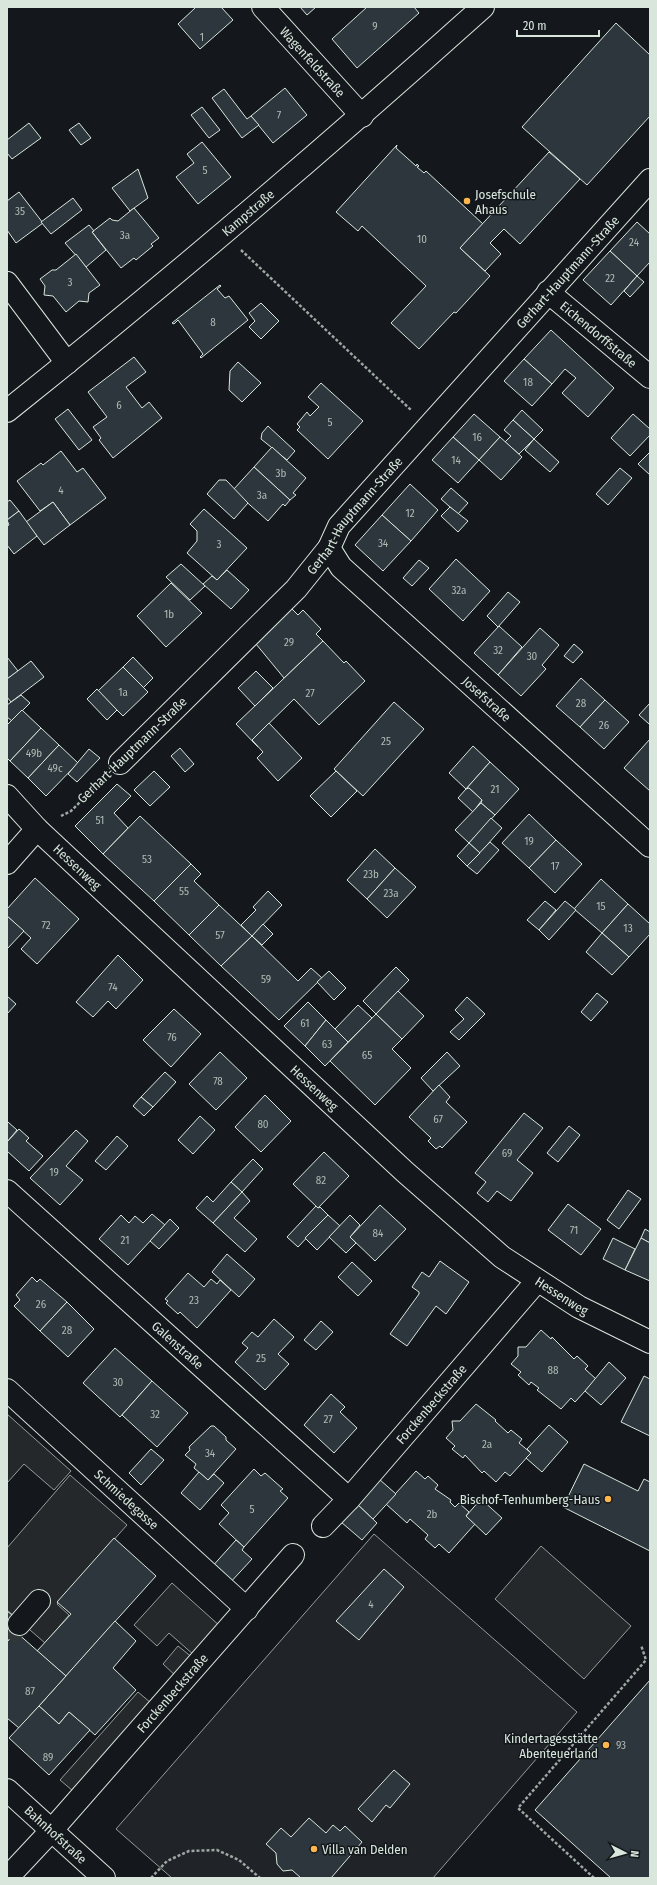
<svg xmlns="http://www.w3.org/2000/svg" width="657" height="1885" viewBox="0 0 657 1885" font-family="'Fira Sans Condensed',sans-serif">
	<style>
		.green { fill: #202428; stroke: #939e99 }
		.parking { fill: #24282b; stroke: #939e99 }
		.building { fill: #2c363c; stroke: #d8e6dc }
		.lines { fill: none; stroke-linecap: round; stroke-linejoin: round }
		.minor-tunnel { stroke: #313739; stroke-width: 22; stroke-dasharray: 22 11; stroke-linecap: butt }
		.minor-casing { stroke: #d8e6dc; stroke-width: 24 }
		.path { stroke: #9da8a2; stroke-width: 2.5; stroke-dasharray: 3 2; stroke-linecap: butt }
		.minor { stroke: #14181c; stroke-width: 22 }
		.poi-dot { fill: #ffb74d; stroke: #14181c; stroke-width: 1.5 }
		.labels { text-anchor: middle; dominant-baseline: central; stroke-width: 3; stroke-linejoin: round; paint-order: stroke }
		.number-label { font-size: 11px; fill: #adbab4 }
		.street-label { font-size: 13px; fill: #d8e6dc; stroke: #14181c }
		.poi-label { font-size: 13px; fill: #d8e6dc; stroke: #14181c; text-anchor: start }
	</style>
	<rect width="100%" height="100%" fill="#14181c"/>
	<polygon class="green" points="374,1534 577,1712 433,1878 172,1878 116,1829"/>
	<g class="parking">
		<polygon points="7,1414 71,1471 54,1490 24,1464 7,1483"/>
		<polygon points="70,1475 127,1525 57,1604 69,1615 45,1643 7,1610 7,1548"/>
		<polygon points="541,1546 631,1626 584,1679 495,1599"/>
		<polygon points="172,1583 221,1627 195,1656 169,1633 157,1646 134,1625"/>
		<polygon points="178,1646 193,1658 177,1677 163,1664"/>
		<polygon points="138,1692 151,1703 73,1791 60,1780"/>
	</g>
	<g class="building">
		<polygon points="194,7 221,7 233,20 200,49 178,24 195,8"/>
		<polygon points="300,7 316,7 307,15"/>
		<polygon points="367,7 414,7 419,13 357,68 332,39"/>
		<polygon points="616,23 650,55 650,116 587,185 522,127"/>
		<polygon points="285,88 307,115 273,143 251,116"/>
		<polygon points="224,89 247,119 251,116 259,125 242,138 212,98"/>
		<polygon points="202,107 220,130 209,138 191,115"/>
		<polygon points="29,123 41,138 12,159 7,153 7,140"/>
		<polygon points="79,123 91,138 81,145 69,130"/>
		<polygon points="202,142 231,177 198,204 176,177 194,163 187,154"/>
		<polygon points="397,145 396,148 416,166 417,164 419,166 417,167 424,173 426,171 483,224 460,248 490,276 456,313 454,312 419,349 391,323 426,286 362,226 358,231 336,212"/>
		<polygon points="549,152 580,179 520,244 504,229 490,243 501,254 485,271 460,248"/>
		<polygon points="138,169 148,198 130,211 112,188"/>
		<polygon points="19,192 43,223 16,243 7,230 7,201"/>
		<polygon points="73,198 82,210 51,234 41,222"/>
		<polygon points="134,208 159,238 151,244 153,246 136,260 134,258 121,268 92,232 110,218 112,220 118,221"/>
		<polygon points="637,222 650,234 650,262 637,276 610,251"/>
		<polygon points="89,225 94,231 92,232 106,250 86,267 65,243"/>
		<polygon points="610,251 637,276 611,305 583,280"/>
		<polygon points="76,254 100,285 89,293 88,302 79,301 66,312 53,296 44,295 45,286 40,279 52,270 56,270"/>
		<polygon points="637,276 644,282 630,297 624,291"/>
		<polygon points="220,285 221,286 217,289 225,298 229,296 248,320 201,358 200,357 203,354 178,320 174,324 172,323"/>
		<polygon points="261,303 279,321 261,339 249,327 255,321 249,313"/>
		<polygon points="551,330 614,388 588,417 562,393 576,378 565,369 552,384 524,359"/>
		<polygon points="134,357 146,372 126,387 142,408 149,402 162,418 113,458 99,440 101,438 93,427 107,417 88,392"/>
		<polygon points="524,359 552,384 532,406 504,381"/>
		<polygon points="238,362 261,383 242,402 229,390 230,371"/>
		<polygon points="321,383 363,421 328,459 297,430 300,427 297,424 307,412 310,416 319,407 308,397"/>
		<polygon points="68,409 92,440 79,450 55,419"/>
		<polygon points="522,410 543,430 534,439 513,420"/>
		<polygon points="474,414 500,437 479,460 453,437"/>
		<polygon points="633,414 650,429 650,435 630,456 611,438"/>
		<polygon points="513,420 534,439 519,454 505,442 511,436 504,430"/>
		<polygon points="268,426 295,451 287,460 261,439 262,433"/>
		<polygon points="453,437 479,460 458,483 432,460"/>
		<polygon points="500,437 522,457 501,480 479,460"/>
		<polygon points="534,439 559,462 550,472 525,450"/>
		<polygon points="272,447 306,478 293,493 296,495 290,500 254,467"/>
		<polygon points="61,451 77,472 83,468 106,498 70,525 53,502 40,511 17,481 41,463 43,465"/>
		<polygon points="650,452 650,475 638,464"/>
		<polygon points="254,467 290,500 285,506 283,504 268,521 233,490"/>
		<polygon points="620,468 632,478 608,505 596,494"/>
		<polygon points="219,480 226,480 248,503 234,519 207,494"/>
		<polygon points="410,484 438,510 411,541 382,515"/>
		<polygon points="451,488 468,503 458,514 441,499"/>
		<polygon points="10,500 19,511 7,520 7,502"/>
		<polygon points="53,502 70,525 44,545 26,522"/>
		<polygon points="450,507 468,521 458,532 441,516"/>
		<polygon points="204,509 247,548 217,580 187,553 197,541 197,531 190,524"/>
		<polygon points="19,511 37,536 14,554 7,545 7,526 9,525 7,520"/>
		<polygon points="382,515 411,541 383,571 355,545"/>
		<polygon points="456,559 490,591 463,621 429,589"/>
		<polygon points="419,560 429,568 412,586 403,578"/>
		<polygon points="181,564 205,586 190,600 166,577"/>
		<polygon points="227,570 249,590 231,609 203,584 212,576 217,580"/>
		<polygon points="171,583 202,613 166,647 137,616"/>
		<polygon points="508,592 520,602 498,627 487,616"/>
		<polygon points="290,607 298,615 303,610 321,629 316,634 323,641 284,678 256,644 271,629 269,627"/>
		<polygon points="499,626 522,647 498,675 474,653"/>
		<polygon points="540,628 559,645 542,665 546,669 521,696 498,675"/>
		<polygon points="323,641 344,663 346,661 365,681 319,725 294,699 252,740 258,747 236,724"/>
		<polygon points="574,644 583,652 573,663 564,656"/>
		<polygon points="7,657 18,671 7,679"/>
		<polygon points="133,657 153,678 143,688 123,667"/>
		<polygon points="31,661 44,677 11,702 7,697 7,679"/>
		<polygon points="123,667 148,692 123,716 98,691"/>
		<polygon points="256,671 273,688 255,706 238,688"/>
		<polygon points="581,678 605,700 580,727 556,706"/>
		<polygon points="97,689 117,710 107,720 87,699"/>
		<polygon points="21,695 30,703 12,721 7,717 7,705"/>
		<polygon points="605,700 629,722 604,749 580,727"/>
		<polygon points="394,702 424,729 363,796 334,769"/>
		<polygon points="650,703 650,723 649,724 639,715"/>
		<polygon points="22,710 41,728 10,761 7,758 7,725"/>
		<polygon points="269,723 302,758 278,781 257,758 263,752 252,740"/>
		<polygon points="41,728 59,745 28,778 10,761"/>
		<polygon points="650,739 650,791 624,768"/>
		<polygon points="59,745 78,763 46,796 28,778"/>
		<polygon points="473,746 490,762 466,789 449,773"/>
		<polygon points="180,748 194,764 185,772 171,756"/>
		<polygon points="89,749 100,758 77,782 68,774"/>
		<polygon points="490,762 519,789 495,815 481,803 482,800 469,788 466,789"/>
		<polygon points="154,771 170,787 150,806 134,790"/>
		<polygon points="336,771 357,791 331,817 310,796"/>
		<polygon points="117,784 131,796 114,813 128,828 103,854 75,826"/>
		<polygon points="469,788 482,800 473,812 458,798 466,789"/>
		<polygon points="481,803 495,815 469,843 455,830"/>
		<polygon points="529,814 556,840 529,868 502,843"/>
		<polygon points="140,816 191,864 154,901 103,854"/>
		<polygon points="491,818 502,828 480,853 469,843"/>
		<polygon points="556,840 582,864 555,893 529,868"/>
		<polygon points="490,842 499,850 477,874 467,866"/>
		<polygon points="469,843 480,853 467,866 457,856"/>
		<polygon points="375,849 395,868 367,899 347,880"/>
		<polygon points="191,864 201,874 194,881 219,905 189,935 154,901"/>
		<polygon points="395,868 416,887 387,918 367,899"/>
		<polygon points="35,878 79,919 37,964 21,949 31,938 7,916 7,909"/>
		<polygon points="601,879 628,904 602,933 574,909"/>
		<polygon points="268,891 282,905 252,936 241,925 256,910 253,907"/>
		<polygon points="545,901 556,910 539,930 527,920"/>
		<polygon points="565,901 576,910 549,940 539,930"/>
		<polygon points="628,904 650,924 650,934 629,957 602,933"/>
		<polygon points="219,905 252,936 221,966 189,935"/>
		<polygon points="7,916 24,931 7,949"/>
		<polygon points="263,924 273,934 262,945 252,936"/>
		<polygon points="602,933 629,957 612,975 586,952"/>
		<polygon points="252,936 298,981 311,968 322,978 279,1020 221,966"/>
		<polygon points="118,955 143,980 116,1009 108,1001 93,1017 76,1002"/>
		<polygon points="396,967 409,980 376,1014 363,1001"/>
		<polygon points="329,971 346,988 334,1000 317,982"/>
		<polygon points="398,991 424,1016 402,1039 376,1014"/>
		<polygon points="597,993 608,1002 591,1021 581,1012"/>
		<polygon points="7,996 16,1004 7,1014"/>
		<polygon points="467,997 485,1014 459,1040 450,1032 464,1019 455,1010"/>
		<polygon points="308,1002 326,1020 305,1046 284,1026"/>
		<polygon points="358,1005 372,1018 348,1042 335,1029"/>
		<polygon points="174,1009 201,1034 171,1067 143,1040"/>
		<polygon points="376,1014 402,1039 392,1049 411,1068 375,1105 330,1061"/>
		<polygon points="326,1020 348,1042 325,1066 305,1046"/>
		<polygon points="220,1052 247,1078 216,1110 189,1084"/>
		<polygon points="447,1052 460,1066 433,1091 421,1078"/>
		<polygon points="165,1072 176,1082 153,1107 141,1097"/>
		<polygon points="439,1085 450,1097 446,1102 467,1122 442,1148 440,1146 436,1149 428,1141 431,1138 409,1117"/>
		<polygon points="265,1095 291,1121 261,1152 235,1127"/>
		<polygon points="141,1097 153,1107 144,1116 133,1106"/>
		<polygon points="524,1113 543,1128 517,1160 533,1173 511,1201 497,1191 488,1202 477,1193 486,1182 475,1173"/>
		<polygon points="200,1116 215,1130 193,1154 178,1140"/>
		<polygon points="8,1122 17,1130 7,1142 7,1123"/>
		<polygon points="569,1126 580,1135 558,1162 547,1153"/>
		<polygon points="19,1129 29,1138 26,1141 43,1156 29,1171 7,1151 7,1142"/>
		<polygon points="76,1130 88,1141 66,1166 83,1180 60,1205 30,1178"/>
		<polygon points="117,1136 128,1146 106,1170 95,1161"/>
		<polygon points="324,1152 349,1176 318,1208 293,1184"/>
		<polygon points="253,1159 263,1169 242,1192 231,1182"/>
		<polygon points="231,1182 242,1192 213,1223 196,1208 207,1196 213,1202"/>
		<polygon points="628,1190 641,1199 619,1229 607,1220"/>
		<polygon points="242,1192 250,1201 234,1218 257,1239 245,1252 213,1223"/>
		<polygon points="568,1204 601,1229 581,1255 548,1230"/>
		<polygon points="380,1205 406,1229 375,1261 350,1237"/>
		<polygon points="316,1206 318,1208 320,1207 328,1215 298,1247 287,1237"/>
		<polygon points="152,1214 165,1225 128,1265 99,1239 121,1215 129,1223 135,1216 143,1223"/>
		<polygon points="328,1215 340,1226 317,1250 305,1238"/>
		<polygon points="350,1215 360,1225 350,1237 356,1243 346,1253 329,1237"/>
		<polygon points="170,1219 179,1228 159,1249 150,1241"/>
		<polygon points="645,1229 650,1232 650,1243 641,1238"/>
		<polygon points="613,1238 635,1249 625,1270 603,1259"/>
		<polygon points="641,1238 650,1243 650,1281 625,1270"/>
		<polygon points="227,1254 255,1279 239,1297 212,1272"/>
		<polygon points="440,1261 469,1282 446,1314 436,1306 407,1346 390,1334 419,1294 419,1292 412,1287 422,1272 429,1277"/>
		<polygon points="352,1262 372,1281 358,1296 338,1277"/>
		<polygon points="188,1273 204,1287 211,1279 217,1284 220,1280 231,1290 197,1328 180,1312 178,1314 166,1303 168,1301 165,1299"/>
		<polygon points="32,1277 37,1282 40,1279 67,1302 40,1331 14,1306 20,1300 16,1295"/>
		<polygon points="67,1302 94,1329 68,1357 40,1331"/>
		<polygon points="274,1319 294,1337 278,1354 289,1364 265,1390 235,1362 248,1348 242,1343 252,1332 258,1337"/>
		<polygon points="321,1321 333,1332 316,1350 304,1340"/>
		<polygon points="541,1330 551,1339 552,1337 574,1359 577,1356 588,1366 585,1369 596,1379 575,1402 571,1398 561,1409 537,1390 539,1388 531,1382 529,1385 518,1375 521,1372 511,1364 518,1356 518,1347 526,1347"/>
		<polygon points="115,1348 152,1381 120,1417 83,1383"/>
		<polygon points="609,1362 626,1378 601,1405 585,1391"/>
		<polygon points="644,1376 650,1379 650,1436 621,1422"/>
		<polygon points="152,1381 188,1413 157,1447 122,1415"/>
		<polygon points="331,1394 345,1407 340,1412 357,1428 334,1453 304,1425"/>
		<polygon points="476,1404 496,1420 495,1421 508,1433 511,1430 522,1439 519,1443 531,1453 510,1476 505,1472 496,1482 484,1471 482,1473 465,1455 463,1458 452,1449 455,1446 446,1438 453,1430 452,1421 460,1421"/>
		<polygon points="549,1425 568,1442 542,1472 526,1458 531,1453 527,1449"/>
		<polygon points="211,1426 214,1426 226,1437 226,1440 236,1449 208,1480 194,1468 196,1464 185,1455 190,1450 189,1447"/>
		<polygon points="151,1449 164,1460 141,1485 129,1473"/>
		<polygon points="584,1464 638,1491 644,1479 650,1482 650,1551 563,1507"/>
		<polygon points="254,1469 261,1476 265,1473 283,1489 280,1491 288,1498 244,1547 219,1524 229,1513 221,1505"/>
		<polygon points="416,1471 425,1479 428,1476 438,1485 435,1489 451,1500 450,1502 455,1507 459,1503 469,1512 466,1516 475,1524 449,1553 439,1544 435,1548 425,1539 428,1535 410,1519 407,1523 386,1504"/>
		<polygon points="199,1472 208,1480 214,1474 224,1483 200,1510 181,1493"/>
		<polygon points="379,1479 396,1494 373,1519 357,1504"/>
		<polygon points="481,1499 502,1518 486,1535 466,1516"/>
		<polygon points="357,1504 377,1523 362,1540 341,1522"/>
		<polygon points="114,1538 156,1576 66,1676 37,1651 71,1614 57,1602"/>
		<polygon points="236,1540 244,1547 242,1550 252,1559 228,1585 210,1569"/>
		<polygon points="384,1569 404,1587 359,1640 336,1621"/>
		<polygon points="7,1611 23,1624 7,1642"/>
		<polygon points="115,1621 136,1641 113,1668 136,1690 95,1735 69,1712 59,1724 39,1706"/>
		<polygon points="16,1632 66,1676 19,1728 7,1718 7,1642"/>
		<polygon points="650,1680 650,1878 611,1878 535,1810"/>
		<polygon points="39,1706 59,1724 69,1712 90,1730 49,1775 9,1738"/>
		<polygon points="394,1770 410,1784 390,1808 386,1805 372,1822 358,1809"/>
		<polygon points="309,1818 326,1833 333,1825 340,1831 345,1826 362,1842 331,1878 301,1878 292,1870 283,1871 277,1864 276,1853 266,1844 281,1828 291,1837"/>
	</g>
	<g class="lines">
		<polyline class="minor-tunnel" points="7,1637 19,1624"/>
		<g class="minor-casing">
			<g id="minor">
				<path id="s1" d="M263,7L362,116"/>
				<polyline points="7,283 67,363"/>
				<path id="s2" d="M548,292L650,377"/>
				<path id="s3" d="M7,411C170,281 328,146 483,7"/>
				<path id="s4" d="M329,548L341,567L650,846"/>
				<path id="s5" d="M120,763L296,589L329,548L339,526L650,180"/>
				<path id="s6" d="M7,796L37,829L405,1172L502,1257L579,1307L650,1342"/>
				<polyline points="7,863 37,829"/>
				<path id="s7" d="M7,1191L349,1499"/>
				<path id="s8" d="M7,1390L247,1609"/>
				<path id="s9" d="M323,1526L349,1499L537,1281"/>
				<polyline points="19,1624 39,1601"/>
				<path id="s10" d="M7,1790L104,1878"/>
				<path id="s11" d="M7,1878L51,1831L293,1555"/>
			</g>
		</g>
		<g class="path">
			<polyline points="241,250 411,410"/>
			<polyline points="61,816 71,811 102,780"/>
			<polyline points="151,1878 167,1861 189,1851 217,1850 239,1860 260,1878"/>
			<polyline points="594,1878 518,1808 646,1660 641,1645"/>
		</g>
		<use href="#minor" class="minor"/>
	</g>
	<g class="poi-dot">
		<circle cx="467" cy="201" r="4"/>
		<circle cx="608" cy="1499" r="4"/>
		<circle cx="606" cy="1745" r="4"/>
		<circle cx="314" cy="1849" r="4"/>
	</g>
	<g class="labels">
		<g class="number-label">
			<text x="375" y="26">9</text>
			<text x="202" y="37">1</text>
			<text x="279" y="115">7</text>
			<text x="205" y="170">5</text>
			<text x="20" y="211">35</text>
			<text x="125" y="235">3a</text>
			<text x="422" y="239">10</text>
			<text x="634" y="242">24</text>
			<text x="610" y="278">22</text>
			<text x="70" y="282">3</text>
			<text x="213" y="322">8</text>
			<text x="528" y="382">18</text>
			<text x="119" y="405">6</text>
			<text x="330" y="422">5</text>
			<text x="477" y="437">16</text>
			<text x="456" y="460">14</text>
			<text x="281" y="473">3b</text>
			<text x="61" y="490">4</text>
			<text x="262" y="495">3a</text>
			<text x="410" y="513">12</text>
			<text x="383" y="543">34</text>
			<text x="219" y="544">3</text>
			<text x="459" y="590">32a</text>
			<text x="169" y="614">1b</text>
			<text x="289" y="642">29</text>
			<text x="498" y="650">32</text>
			<text x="532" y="656">30</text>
			<text x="123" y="692">1a</text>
			<text x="310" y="693">27</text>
			<text x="581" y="703">28</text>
			<text x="604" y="725">26</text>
			<text x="386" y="741">25</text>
			<text x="34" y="753">49b</text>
			<text x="55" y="768">49c</text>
			<text x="495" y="789">21</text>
			<text x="100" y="820">51</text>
			<text x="529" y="841">19</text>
			<text x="147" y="859">53</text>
			<text x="555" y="866">17</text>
			<text x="371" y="874">23b</text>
			<text x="184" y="891">55</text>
			<text x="391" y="893">23a</text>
			<text x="601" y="906">15</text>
			<text x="46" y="925">72</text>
			<text x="628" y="928">13</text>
			<text x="220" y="935">57</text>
			<text x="266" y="979">59</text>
			<text x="113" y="987">74</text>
			<text x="305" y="1023">61</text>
			<text x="172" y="1037">76</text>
			<text x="327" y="1044">63</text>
			<text x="367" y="1055">65</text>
			<text x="218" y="1081">78</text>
			<text x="438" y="1119">67</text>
			<text x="263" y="1124">80</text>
			<text x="507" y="1153">69</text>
			<text x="54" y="1172">19</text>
			<text x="321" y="1180">82</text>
			<text x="574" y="1230">71</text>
			<text x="378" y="1233">84</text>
			<text x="125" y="1240">21</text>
			<text x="194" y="1300">23</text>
			<text x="41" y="1304">26</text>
			<text x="67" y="1330">28</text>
			<text x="261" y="1358">25</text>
			<text x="553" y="1370">88</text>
			<text x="118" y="1382">30</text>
			<text x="155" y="1414">32</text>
			<text x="328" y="1419">27</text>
			<text x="487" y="1444">2a</text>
			<text x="210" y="1453">34</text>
			<text x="252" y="1509">5</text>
			<text x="432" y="1514">2b</text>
			<text x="371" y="1604">4</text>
			<text x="30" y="1691">87</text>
			<text x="621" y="1745">93</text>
			<text x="48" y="1757">89</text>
		</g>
		<g class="street-label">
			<text stroke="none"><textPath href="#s1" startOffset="74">Wagenfeldstraße</textPath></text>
			<text stroke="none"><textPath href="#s3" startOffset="312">Kampstraße</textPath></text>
			<text stroke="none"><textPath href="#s5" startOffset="666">Gerhart-Hauptmann-Straße</textPath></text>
			<text stroke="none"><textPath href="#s2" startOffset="66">Eichendorffstraße</textPath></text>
			<text stroke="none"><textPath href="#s5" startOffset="342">Gerhart-Hauptmann-Straße</textPath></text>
			<text stroke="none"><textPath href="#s4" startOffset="219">Josefstraße</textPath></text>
			<text transform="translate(132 750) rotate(-44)">Gerhart-Hauptmann-Straße</text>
			<text stroke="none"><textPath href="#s6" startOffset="100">Hessenweg</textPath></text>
			<text stroke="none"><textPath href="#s6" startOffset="424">Hessenweg</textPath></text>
			<text stroke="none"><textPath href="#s6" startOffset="748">Hessenweg</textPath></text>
			<text stroke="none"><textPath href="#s7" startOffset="230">Galenstraße</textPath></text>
			<text stroke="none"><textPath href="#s9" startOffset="163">Forckenbeckstraße</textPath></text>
			<text stroke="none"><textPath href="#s8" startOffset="162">Schmiedegasse</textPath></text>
			<text stroke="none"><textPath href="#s11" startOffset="248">Forckenbeckstraße</textPath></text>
			<text stroke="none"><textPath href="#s10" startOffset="66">Bahnhofstraße</textPath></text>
		</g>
		<g class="poi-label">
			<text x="475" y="194">Josefschule<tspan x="475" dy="15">Ahaus</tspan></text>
			<text x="600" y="1499" text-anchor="end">Bischof-Tenhumberg-Haus</text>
			<text x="598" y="1738" text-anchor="end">Kindertagesstätte<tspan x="598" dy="15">Abenteuerland</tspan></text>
			<text x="322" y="1849">Villa van Delden</text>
		</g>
	</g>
	<rect width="657" height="1885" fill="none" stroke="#d8e6dc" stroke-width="16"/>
	<g transform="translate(625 1853) rotate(96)" stroke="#14181c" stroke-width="3" paint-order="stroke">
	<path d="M0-3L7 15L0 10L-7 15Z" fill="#d8e6dc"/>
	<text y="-6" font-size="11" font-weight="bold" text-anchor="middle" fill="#d8e6dc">N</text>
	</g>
	<path d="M517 30v6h82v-6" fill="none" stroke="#d8e6dc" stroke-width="2"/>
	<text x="523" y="30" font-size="12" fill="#d8e6dc" stroke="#14181c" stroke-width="3" paint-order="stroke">20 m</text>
</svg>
